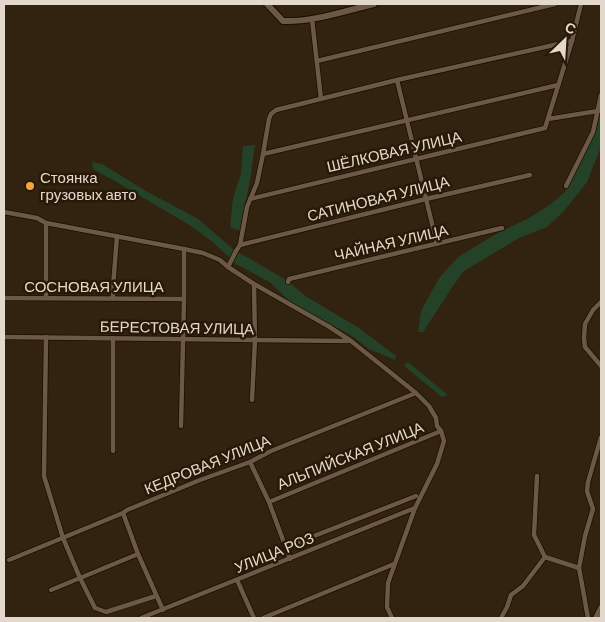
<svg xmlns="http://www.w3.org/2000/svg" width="605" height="622" viewBox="0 0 605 622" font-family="Barlow,sans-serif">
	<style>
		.green { fill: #234228 }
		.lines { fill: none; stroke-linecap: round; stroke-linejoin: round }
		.street-casing { stroke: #1a0c00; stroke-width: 6 }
		.secondary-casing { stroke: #1a0c00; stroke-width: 8 }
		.street { stroke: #6b5945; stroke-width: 4.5 }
		.secondary { stroke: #6b5945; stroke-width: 6 }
		.poi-dot { fill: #efa73e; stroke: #281906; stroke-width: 2 }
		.labels { text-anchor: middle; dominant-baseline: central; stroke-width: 5; stroke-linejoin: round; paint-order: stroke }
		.street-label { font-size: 15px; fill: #e2d8cc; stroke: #281906 }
		.poi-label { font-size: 15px; fill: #e2d8cc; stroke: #281906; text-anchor: start }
	</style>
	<rect width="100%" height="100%" fill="#322310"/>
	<g class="green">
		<polygon points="601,106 601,147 587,182 564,211 547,227 519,238 464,271 453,286 423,332 418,332 421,311 439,278 458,257 498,233 529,218 548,206 565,192 592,139"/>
		<path d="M255,145C253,157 252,168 250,180C247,197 242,214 240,231L230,227L233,198L241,174L243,146Z"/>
		<polygon points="92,162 102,164 146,191 198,219 233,249 286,280 307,297 359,328 396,356 395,360 369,349 352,336 289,301 271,283 236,264 214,243 191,226 120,184 93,169"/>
		<polygon points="408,362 448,395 442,397 404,366"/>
	</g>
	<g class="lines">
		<g class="street-casing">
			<g id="street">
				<polyline points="312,19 321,99"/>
				<polyline points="317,61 555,4"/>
				<polyline points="397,80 437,244"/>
				<polyline points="548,119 598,111"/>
				<polyline points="263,154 558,85"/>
				<polyline points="566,186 593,132 601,95"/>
				<polyline points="250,199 545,128 572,41 581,4"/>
				<polyline points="4,212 37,218 46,223 184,249 203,253 220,260 228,267 254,284 328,326 351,341 416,393 429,406 436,418 437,426 441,431 444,441 437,464 415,508 388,583 387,607 392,618"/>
				<polyline points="240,245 247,207 257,183 263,154 269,119 271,114 276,110 397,80 572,41"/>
				<polyline points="228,267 236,251 240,245 426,199 530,175"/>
				<polyline points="288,282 289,279 502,228"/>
				<polyline points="4,298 184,299"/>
				<polyline points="46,298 46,223"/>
				<polyline points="113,298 113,287 117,236"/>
				<polyline points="601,302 593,310 585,324 584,338 585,347 601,366"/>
				<polyline points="4,337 349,341"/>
				<polyline points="46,337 44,476 63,538 80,578 95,608 106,612 156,596"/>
				<polyline points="252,400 255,340 254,284"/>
				<polyline points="181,426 184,299 184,249"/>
				<polyline points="113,451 113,338"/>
				<polyline points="250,462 269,502 290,559"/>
				<polyline points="269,502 441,431"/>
				<polyline points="123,513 138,554 163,610"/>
				<polyline points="286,547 416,496"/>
				<polyline points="545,557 579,568"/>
				<polyline points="9,560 123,513 127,510 200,480 250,462 271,451 416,393"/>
				<polyline points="237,580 254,618"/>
				<polyline points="51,590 138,554"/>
				<polyline points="141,618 415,508"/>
				<polyline points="263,618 394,564"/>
				<polyline points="501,618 507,607 511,595 523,586 545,557 534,535 537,476"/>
				<polyline points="588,618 579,568 585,536 593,509 587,491 588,482 601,437"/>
			</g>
		</g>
		<g class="secondary-casing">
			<g id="secondary">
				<path d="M267,4L283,21C313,22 344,11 374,4"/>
				<polyline points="596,618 601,608"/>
			</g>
		</g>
		<use href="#street" class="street"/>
		<use href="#secondary" class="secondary"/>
	</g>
	<circle class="poi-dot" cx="30" cy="186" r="5"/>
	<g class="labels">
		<g class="street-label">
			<text transform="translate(394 151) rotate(-13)">ШЁЛКОВАЯ УЛИЦА</text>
			<text transform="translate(378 198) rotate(-14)">САТИНОВАЯ УЛИЦА</text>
			<text transform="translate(391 242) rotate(-13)">ЧАЙНАЯ УЛИЦА</text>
			<text x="94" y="286">СОСНОВАЯ УЛИЦА</text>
			<text transform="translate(177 327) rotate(1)">БЕРЕСТОВАЯ УЛИЦА</text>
			<text transform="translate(350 455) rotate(-22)">АЛЬПИЙСКАЯ УЛИЦА</text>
			<text transform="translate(207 464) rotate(-22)">КЕДРОВАЯ УЛИЦА</text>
			<text transform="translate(274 552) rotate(-22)">УЛИЦА РОЗ</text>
		</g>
		<g class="poi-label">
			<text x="40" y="177">Стоянка<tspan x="40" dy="17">грузовых авто</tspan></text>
		</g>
	</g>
	<rect width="605" height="622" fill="none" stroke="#e2d8cc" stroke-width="10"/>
	<g transform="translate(565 40) rotate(25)" stroke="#281906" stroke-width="4" paint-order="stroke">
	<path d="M0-4L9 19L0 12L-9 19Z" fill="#e2d8cc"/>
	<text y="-8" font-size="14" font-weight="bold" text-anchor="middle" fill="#e2d8cc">С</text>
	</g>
</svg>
